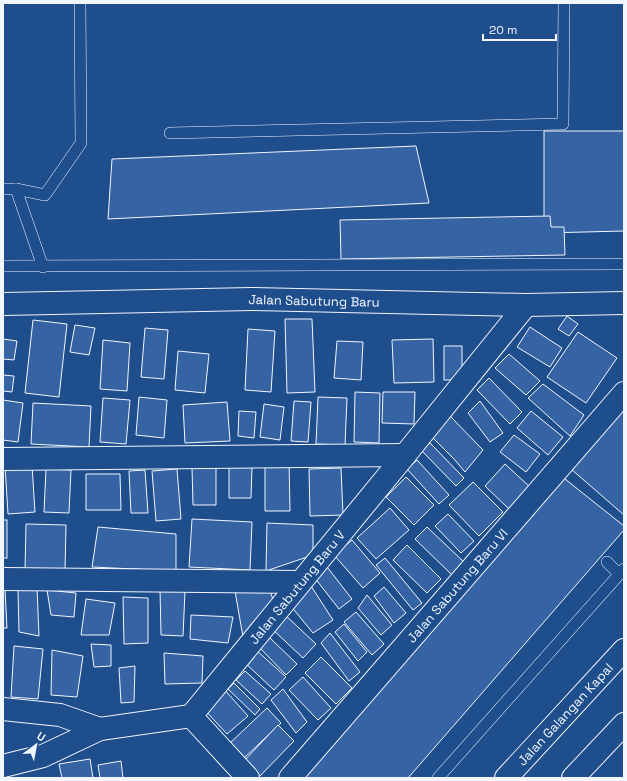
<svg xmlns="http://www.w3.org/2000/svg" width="627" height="781" viewBox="0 0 627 781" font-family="'Space Grotesk',sans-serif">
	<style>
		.building { fill: #3563a3; stroke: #f2f6ff }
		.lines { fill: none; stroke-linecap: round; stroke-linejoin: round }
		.lane-casing { stroke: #f2f6ff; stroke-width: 12 }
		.street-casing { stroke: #f2f6ff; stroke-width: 24 }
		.secondary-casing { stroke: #f2f6ff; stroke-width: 24 }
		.lane { stroke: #1f4e8c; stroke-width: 11 }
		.street { stroke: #1f4e8c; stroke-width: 22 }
		.secondary { stroke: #1f4e8c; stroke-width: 22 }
		.labels { text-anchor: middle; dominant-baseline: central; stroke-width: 3; stroke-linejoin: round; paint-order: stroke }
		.street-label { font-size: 13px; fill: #f2f6ff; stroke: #1f4e8c }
	</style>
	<rect width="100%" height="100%" fill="#1f4e8c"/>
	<g class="building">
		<polygon points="544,131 624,131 624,231 544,233"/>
		<polygon points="416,146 429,203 108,219 112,159"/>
		<polygon points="550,216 551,227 564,227 565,255 341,259 340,220"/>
		<polygon points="567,316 578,324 569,336 558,329"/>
		<polygon points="285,319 312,319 315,392 287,393"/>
		<polygon points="33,320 67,324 59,397 25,393"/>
		<polygon points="75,325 95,328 89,355 70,352"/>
		<polygon points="530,327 562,348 550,367 517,347"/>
		<polygon points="145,328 168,330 164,379 141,377"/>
		<polygon points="248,329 275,331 271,392 245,390"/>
		<polygon points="578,332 617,358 586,403 547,377"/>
		<polygon points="3,339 17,341 14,360 3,359"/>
		<polygon points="433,339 434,382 394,383 392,340"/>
		<polygon points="103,340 130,343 127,391 100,389"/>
		<polygon points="337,341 363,342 361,380 334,378"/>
		<rect x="444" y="346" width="18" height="34"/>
		<polygon points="178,351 209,354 205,393 175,390"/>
		<polygon points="509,354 540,381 526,395 495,368"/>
		<polygon points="3,375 14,376 12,392 3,391"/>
		<polygon points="489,378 522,412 510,424 477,390"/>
		<polygon points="543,384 584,415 570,436 528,398"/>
		<polygon points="355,392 380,393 379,443 354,442"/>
		<polygon points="383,392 415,392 414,424 382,423"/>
		<polygon points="139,397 167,400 164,438 136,435"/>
		<polygon points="318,397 347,398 345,445 316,444"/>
		<polygon points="103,398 130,400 126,444 100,442"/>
		<polygon points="3,400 23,403 18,442 3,440"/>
		<polygon points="294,401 311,402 308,442 291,441"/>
		<polygon points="480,401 503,433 490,442 468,413"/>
		<polygon points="227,402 230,441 185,443 183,405"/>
		<polygon points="33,403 91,406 89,447 31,444"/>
		<polygon points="264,404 284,407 280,440 260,437"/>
		<polygon points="624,409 624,515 571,469"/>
		<polygon points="239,411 256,412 254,438 238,436"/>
		<polygon points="531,411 563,437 548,455 517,428"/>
		<polygon points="450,416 483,450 465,472 454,459 430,435"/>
		<polygon points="514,435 540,454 526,472 500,452"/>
		<polygon points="430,443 464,478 456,486 422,451"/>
		<polygon points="417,460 449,495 439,504 407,469"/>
		<polygon points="265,461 289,461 290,511 265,511"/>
		<polygon points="505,464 530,487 509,509 485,486"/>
		<polygon points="32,465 35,512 8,514 5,466"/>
		<polygon points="229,466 252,467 251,498 229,498"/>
		<polygon points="192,467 216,467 216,505 193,505"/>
		<polygon points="341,468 343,515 310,516 309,469"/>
		<polygon points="46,469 71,470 69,513 44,512"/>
		<polygon points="177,469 181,519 156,521 152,471"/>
		<polygon points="145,470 148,513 131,513 129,471"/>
		<polygon points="86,474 120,474 121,510 86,510"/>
		<polygon points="560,475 624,526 624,530 408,778 294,778"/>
		<polygon points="406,477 434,505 414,525 386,497"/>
		<polygon points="473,482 503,512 479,536 449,505"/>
		<polygon points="390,508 409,530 376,559 357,538"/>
		<polygon points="448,514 474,541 461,553 435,526"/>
		<polygon points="192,519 252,522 250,570 189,567"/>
		<rect x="3" y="520" width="4" height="38"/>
		<polygon points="267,523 313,525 313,555 266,571"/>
		<polygon points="26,524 66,525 65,571 25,571"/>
		<polygon points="98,527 176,534 176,571 92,567"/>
		<polygon points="427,527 465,563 453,576 415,539"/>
		<polygon points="352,540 380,573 363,588 334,555"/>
		<polygon points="407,545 441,579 427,593 393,560"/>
		<polygon points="385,558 422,603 413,610 376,565"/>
		<polygon points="327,567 352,599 339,609 314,577"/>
		<polygon points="311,586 333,620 313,633 290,605"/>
		<polygon points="37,587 39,636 19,632 18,590"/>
		<polygon points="384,587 406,613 394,623 374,596"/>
		<polygon points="3,589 5,589 7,628 3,628"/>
		<polygon points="160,589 185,591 183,636 161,635"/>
		<polygon points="47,590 76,593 74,617 51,615"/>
		<polygon points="235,591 270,591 274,602 243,637"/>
		<polygon points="367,595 392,625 381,635 358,608"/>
		<polygon points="123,597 148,598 148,643 124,644"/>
		<polygon points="86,599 115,603 109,635 81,635"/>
		<polygon points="356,612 384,644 372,655 344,622"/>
		<polygon points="283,613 316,644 303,658 270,627"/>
		<polygon points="191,615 233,617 228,643 190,639"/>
		<polygon points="344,624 367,652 358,661 335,632"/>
		<polygon points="330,633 360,672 349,681 321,643"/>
		<polygon points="269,637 297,664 286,675 259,647"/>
		<polygon points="91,644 111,645 111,666 94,667"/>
		<polygon points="14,646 43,649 38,699 11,697"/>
		<polygon points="255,649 286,677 274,690 244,662"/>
		<polygon points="52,650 83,656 77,697 51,695"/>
		<polygon points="164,653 203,656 202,683 165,684"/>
		<polygon points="321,657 352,688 336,704 305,673"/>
		<polygon points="135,666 134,702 121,703 119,668"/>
		<polygon points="245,671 271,694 262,704 236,680"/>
		<polygon points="303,677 331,708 318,720 289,690"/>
		<polygon points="234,683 260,709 255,715 228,689"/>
		<polygon points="223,688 248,716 227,734 202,707"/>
		<polygon points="283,689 307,722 296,733 271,700"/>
		<polygon points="267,708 281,723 243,759 229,744"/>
		<polygon points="278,725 294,741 258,778 242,763"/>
		<polygon points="90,759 93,778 62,778 59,764"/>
		<polygon points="121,761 123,778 100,778 98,765"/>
	</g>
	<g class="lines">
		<g class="lane-casing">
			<g id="lane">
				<polyline points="170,133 563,124 564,3"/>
				<polyline points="3,189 16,189 43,267"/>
				<polyline points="16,189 45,195 81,143 80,3"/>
				<polyline points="3,266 624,264"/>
				<polyline points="607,562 619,574"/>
				<polyline points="438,778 624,569"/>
			</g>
		</g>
		<g class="street-casing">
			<g id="street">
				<polyline points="3,459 405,455"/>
				<polyline points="3,579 300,582"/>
				<polyline points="3,709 60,715 100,729"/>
				<polyline points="191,716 248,778"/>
				<path id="s1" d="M3,766L43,756L100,729L191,716L405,455L526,305"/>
				<path id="s2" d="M290,778L624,393"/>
				<polyline points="573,778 624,724"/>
			</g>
		</g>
		<g class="secondary-casing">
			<g id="secondary">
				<path id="s3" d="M3,304L252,299L526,305L624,303"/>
				<path id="s4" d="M506,778L624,650"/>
			</g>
		</g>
		<use href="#lane" class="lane"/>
		<use href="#street" class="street"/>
		<use href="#secondary" class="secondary"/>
	</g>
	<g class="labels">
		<g class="street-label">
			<text stroke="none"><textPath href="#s3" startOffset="311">Jalan Sabutung Baru</textPath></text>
			<text stroke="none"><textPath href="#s2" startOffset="255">Jalan Sabutung Baru VI</textPath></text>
			<text stroke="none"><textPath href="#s1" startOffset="363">Jalan Sabutung Baru V</textPath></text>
			<text stroke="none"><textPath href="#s4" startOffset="87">Jalan Galangan Kapal</textPath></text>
		</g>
	</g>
	<rect width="627" height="781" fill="none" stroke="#f2f6ff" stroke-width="8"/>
	<g transform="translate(36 745) rotate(32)" stroke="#1f4e8c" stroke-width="3" paint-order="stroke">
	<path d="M0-3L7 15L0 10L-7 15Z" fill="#f2f6ff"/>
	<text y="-6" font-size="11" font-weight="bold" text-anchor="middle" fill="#f2f6ff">U</text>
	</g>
	<path d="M483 34v6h73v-6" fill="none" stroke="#f2f6ff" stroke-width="2"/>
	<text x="489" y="34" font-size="12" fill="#f2f6ff" stroke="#1f4e8c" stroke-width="3" paint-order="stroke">20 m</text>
</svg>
